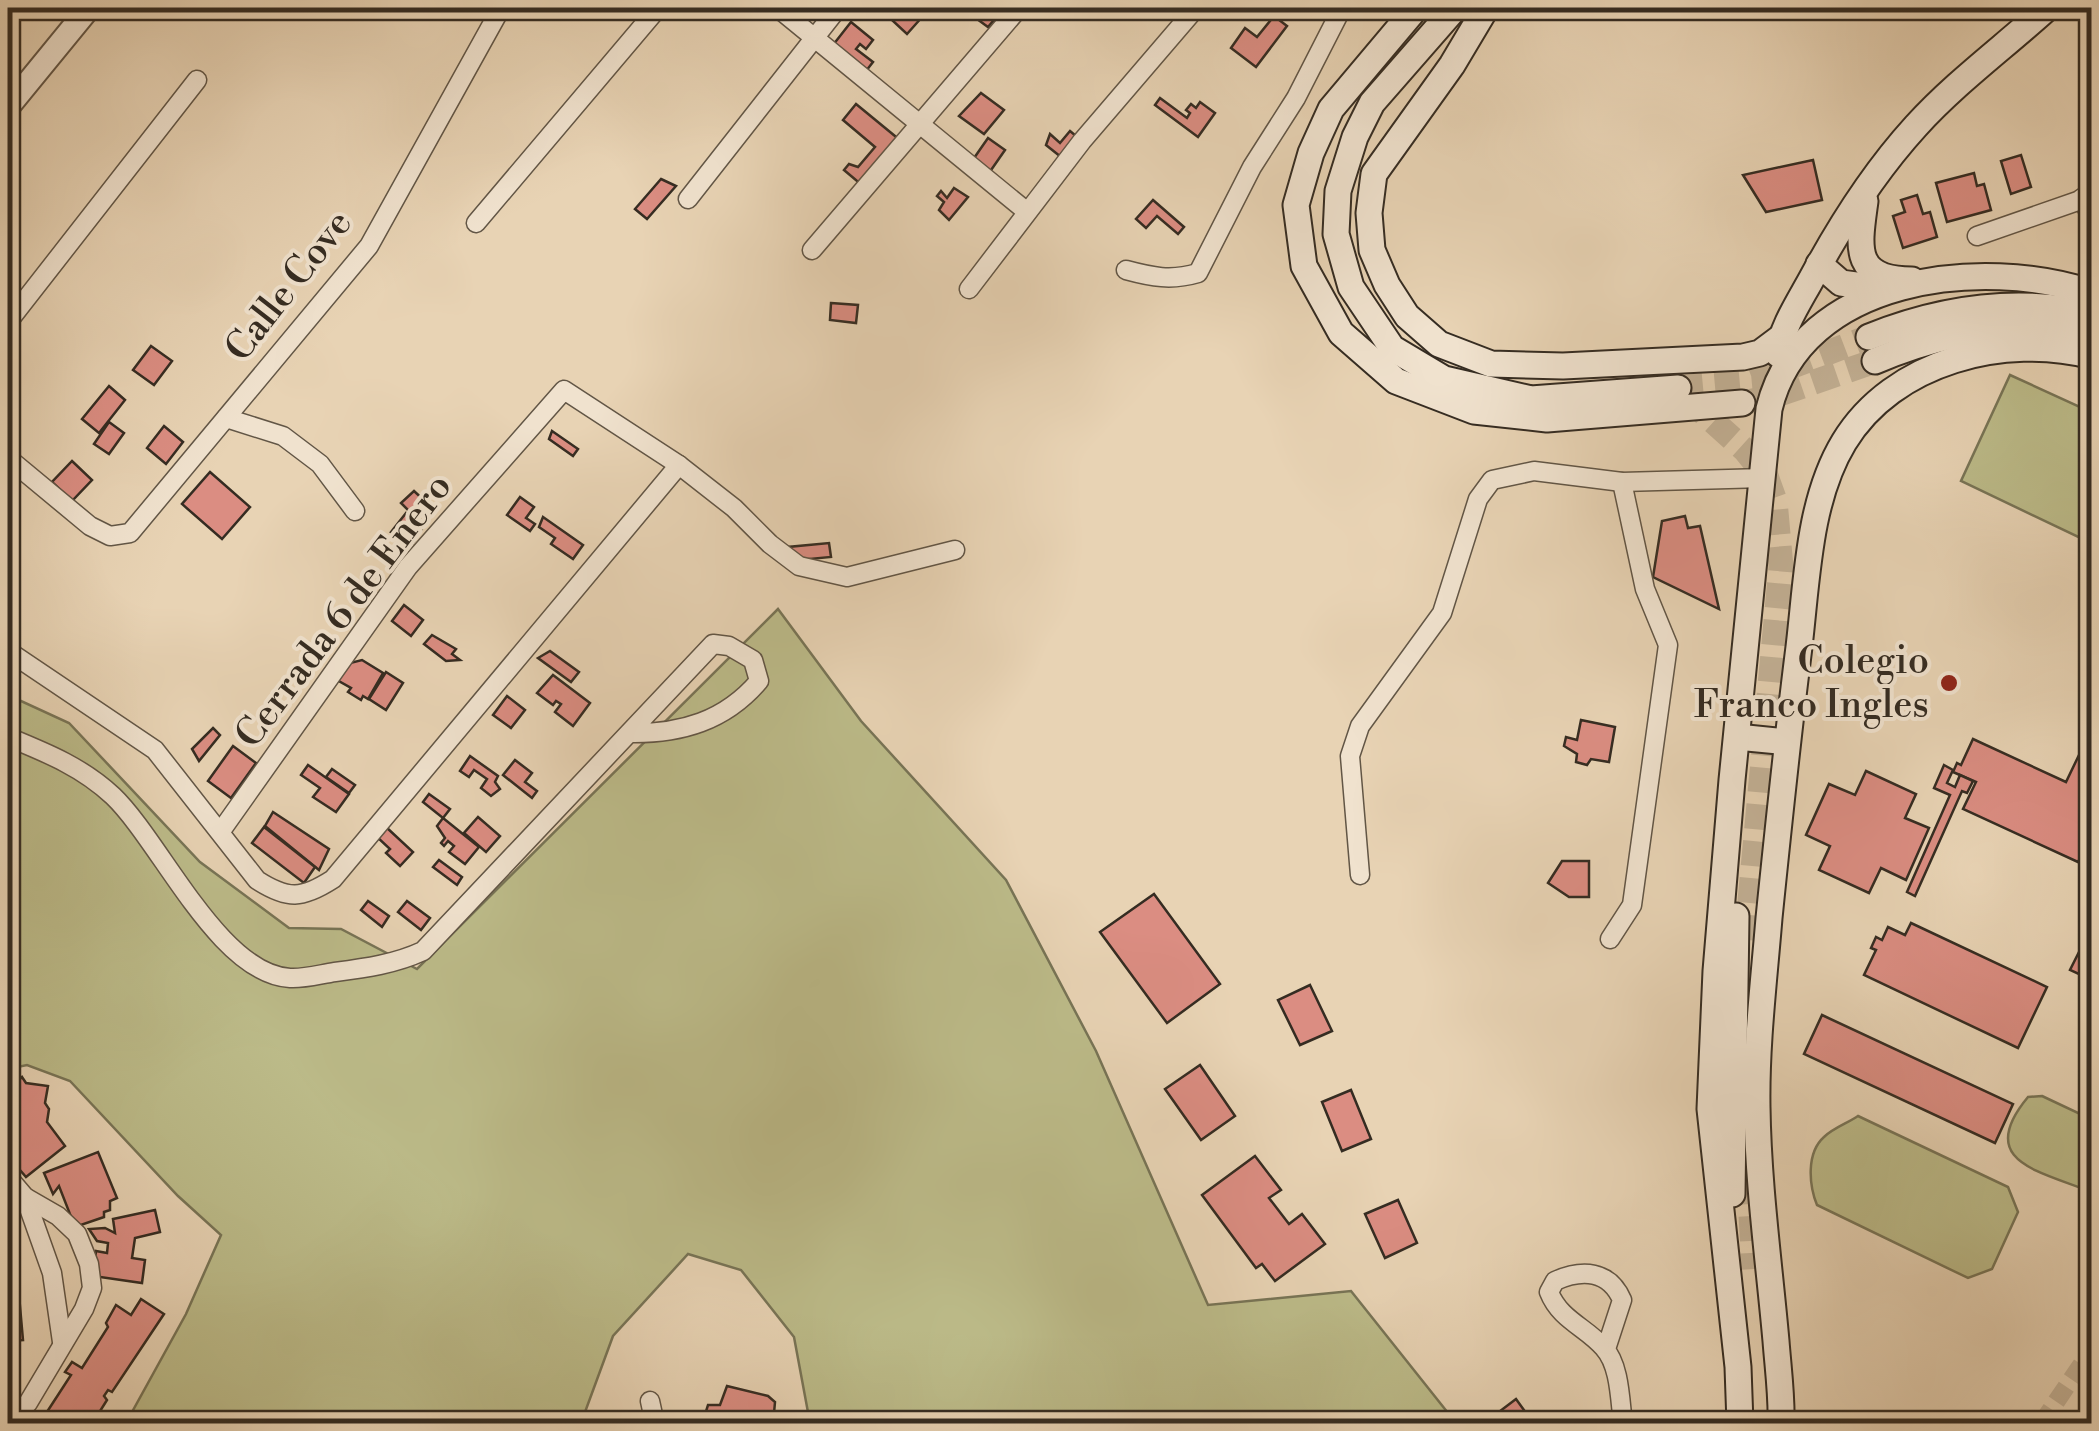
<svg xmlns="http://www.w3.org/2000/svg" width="2099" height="1431" viewBox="0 0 2099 1431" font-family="'Libre Bodoni',serif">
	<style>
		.green { fill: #bcbb89; stroke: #787456; stroke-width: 2.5 }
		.building { fill: #db8d82; stroke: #352c22; stroke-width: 2.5 }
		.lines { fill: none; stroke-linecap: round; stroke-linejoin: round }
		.minor-tunnel { stroke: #c4b297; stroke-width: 18; stroke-dasharray: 18 9; stroke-linecap: butt }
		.secondary-tunnel { stroke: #c4b297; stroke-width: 25; stroke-dasharray: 25 12; stroke-linecap: butt }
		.minor-casing { stroke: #625646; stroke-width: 21 }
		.tertiary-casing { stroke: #625646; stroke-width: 26 }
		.secondary-casing { stroke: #352c22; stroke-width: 29 }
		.minor { stroke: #f0e2ce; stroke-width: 18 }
		.tertiary { stroke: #f0e2ce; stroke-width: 22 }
		.secondary { stroke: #f0e2ce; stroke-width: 25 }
		.poi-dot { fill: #8f2418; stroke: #f0e2ce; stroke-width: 4 }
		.labels { text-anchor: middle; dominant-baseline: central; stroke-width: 8; stroke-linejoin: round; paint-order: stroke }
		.street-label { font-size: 38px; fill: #352c22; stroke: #f0e2ce }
		.poi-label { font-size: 38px; fill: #352c22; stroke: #f0e2ce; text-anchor: end }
	</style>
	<rect width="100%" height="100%" fill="#e8d3b4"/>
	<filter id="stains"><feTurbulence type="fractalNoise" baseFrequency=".002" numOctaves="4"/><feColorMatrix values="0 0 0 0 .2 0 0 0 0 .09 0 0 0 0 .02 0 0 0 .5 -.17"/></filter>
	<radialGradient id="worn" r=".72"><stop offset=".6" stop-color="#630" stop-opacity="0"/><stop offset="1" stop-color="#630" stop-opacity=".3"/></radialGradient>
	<g class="green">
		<polygon points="2010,375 2091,412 2091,543 1961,481"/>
		<polygon points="778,609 861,721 1006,880 1096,1051 1208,1305 1351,1291 1456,1423 810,1423 794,1337 741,1270 688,1254 613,1336 581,1423 126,1423 186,1314 221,1235 178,1196 70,1081 27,1065 8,1069 8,695 69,723 200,862 289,928 341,929 417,969"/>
		<path d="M2042,1096L2091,1119V1192C2040,1171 1974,1162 2028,1097Z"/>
		<path d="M1858,1116L2008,1187L2018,1212L1992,1269L1968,1278L1817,1205C1809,1185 1806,1153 1824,1137C1833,1128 1848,1123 1858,1116Z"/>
	</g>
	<g class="building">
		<polygon points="879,8 913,8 923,16 907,34"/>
		<polygon points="962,8 1004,8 988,27"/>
		<polygon points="1274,16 1287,26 1256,67 1231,48 1245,28 1257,37"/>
		<polygon points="851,22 873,40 866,49 860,44 856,49 873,62 866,71 833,45"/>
		<polygon points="981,93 1004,110 984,134 959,116"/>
		<polygon points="1160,98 1187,118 1190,113 1186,110 1191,104 1196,108 1200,102 1215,113 1198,137 1155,105"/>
		<polygon points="856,104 901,141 863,186 844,170 849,164 858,167 875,147 843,120"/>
		<polygon points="1070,131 1082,141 1066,161 1046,145 1050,134 1060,143"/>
		<polygon points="988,138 1005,150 989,173 972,161"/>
		<polygon points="2021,155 2031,187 2011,194 2001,161"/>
		<polygon points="1813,160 1822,200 1766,212 1743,175"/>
		<polygon points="1974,173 1977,186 1984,184 1991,210 1947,222 1936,183"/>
		<polygon points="661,179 676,186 647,219 635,209"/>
		<polygon points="954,188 968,197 949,220 939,210 944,202 937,196 941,191 947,198"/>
		<polygon points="1917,195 1923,214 1930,212 1937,237 1903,248 1893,216 1905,212 1901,200"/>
		<polygon points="1153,200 1184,227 1178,234 1157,216 1146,228 1136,219"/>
		<polygon points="831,303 858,305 856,323 830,320"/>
		<polygon points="151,346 172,361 154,385 133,370"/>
		<polygon points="109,386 125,400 99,433 82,419"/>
		<polygon points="109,422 124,433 109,454 94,444"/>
		<polygon points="164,426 183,442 166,464 147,448"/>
		<polygon points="552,431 578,449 573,456 549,439"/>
		<polygon points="72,461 92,480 72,501 52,482"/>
		<polygon points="210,472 250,507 222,539 182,504"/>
		<polygon points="414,491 428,504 415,517 401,503"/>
		<polygon points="520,497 534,507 526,518 535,524 530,531 507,515"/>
		<polygon points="406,513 423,527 413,543 391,532"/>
		<polygon points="1685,516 1688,528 1700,526 1719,609 1653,577 1662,521"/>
		<polygon points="543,517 583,545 573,559 551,544 555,538 539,527"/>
		<polygon points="829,543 831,557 789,561 788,547"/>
		<polygon points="404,605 423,620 411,636 392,621"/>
		<polygon points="432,635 456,649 452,654 460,660 446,661 424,644"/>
		<polygon points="550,651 579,672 571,682 538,658"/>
		<polygon points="362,660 383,673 368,699 363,696 361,700 348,692 351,688 337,680 346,664"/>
		<polygon points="386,672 403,683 386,710 369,699"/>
		<polygon points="553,675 590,703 573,726 555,712 561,704 556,701 553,705 537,693"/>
		<polygon points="507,696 525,710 511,728 493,715"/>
		<polygon points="1581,720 1615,727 1609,762 1591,759 1587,765 1576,762 1577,754 1564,746 1566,737 1577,740"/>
		<polygon points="213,728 220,735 199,761 192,749"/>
		<polygon points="2092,728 2092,834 2078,862 1963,809 1976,782 1953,772 1957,763 1961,765 1973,739 2066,782"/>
		<polygon points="233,746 256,763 231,798 208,781"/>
		<polygon points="470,756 498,776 495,782 500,789 491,796 481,788 487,779 474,770 469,777 460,771"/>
		<polygon points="515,760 532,773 525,782 537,791 532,798 503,775"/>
		<polygon points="308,765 349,794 336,812 313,797 320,788 301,775"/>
		<polygon points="1944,765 1953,770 1947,783 1955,787 1960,775 1973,781 1967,793 1962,791 1915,896 1907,892 1950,795 1934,788"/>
		<polygon points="332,769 355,785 349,793 326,777"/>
		<polygon points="1866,771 1916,794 1905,818 1929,828 1906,880 1881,868 1869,893 1819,870 1830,846 1806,835 1829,784 1855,795"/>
		<polygon points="429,794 450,809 443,818 423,802"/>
		<polygon points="273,812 329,849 319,870 265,826"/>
		<polygon points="478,817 500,836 486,852 464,833"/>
		<polygon points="443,818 479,847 465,864 449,852 454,846 448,841 444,846 441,843 445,838 437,826"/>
		<polygon points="264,827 315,867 304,883 252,843"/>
		<polygon points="386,827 413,852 400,866 386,853 390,849 377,837"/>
		<polygon points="439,860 462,877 457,885 433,867"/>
		<polygon points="1562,861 1589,861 1589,897 1569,897 1548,883"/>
		<polygon points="1154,894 1220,984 1167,1023 1100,932"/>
		<polygon points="368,901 389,916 382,927 361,910"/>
		<polygon points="407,901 430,918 421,930 398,912"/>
		<polygon points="1911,923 2047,987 2018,1048 1864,975 1876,950 1871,948 1876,937 1882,940 1888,927 1905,935"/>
		<polygon points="2092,926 2092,980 2070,970"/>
		<polygon points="1310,985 1332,1031 1300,1045 1278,1000"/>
		<polygon points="1822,1015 2013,1104 1995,1143 1804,1054"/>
		<polygon points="1200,1065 1235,1116 1201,1140 1165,1089"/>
		<polygon points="22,1077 26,1083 48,1086 45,1103 49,1109 47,1122 65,1146 26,1177 8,1156 11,1150 8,1134 11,1131 15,1107 8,1097 8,1090"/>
		<polygon points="1351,1090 1371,1139 1342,1151 1322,1102"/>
		<polygon points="98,1152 117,1198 110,1201 110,1210 104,1212 104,1217 75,1227 59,1186 53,1194 44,1173"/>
		<polygon points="1255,1156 1281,1190 1269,1198 1289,1224 1302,1214 1325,1244 1275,1281 1262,1264 1256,1268 1202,1195"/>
		<polygon points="1398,1200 1417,1243 1385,1258 1365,1214"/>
		<polygon points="155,1210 160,1232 135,1238 132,1258 145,1260 142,1283 93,1276 96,1251 107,1253 108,1243 97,1241 89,1229 105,1228 115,1233 113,1219"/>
		<polygon points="19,1295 23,1340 8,1341 8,1296"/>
		<polygon points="141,1299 164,1314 112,1392 108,1390 104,1396 107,1400 92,1424 48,1424 51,1419 45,1415 71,1375 65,1372 72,1362 82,1368 108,1327 106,1323 116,1305 131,1315"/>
		<polygon points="727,1386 768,1396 775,1402 773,1424 702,1424 708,1405 720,1405"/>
		<polygon points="1516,1399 1534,1424 1483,1424"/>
	</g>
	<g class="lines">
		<polyline class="minor-tunnel" points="2041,1424 2092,1349"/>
		<g class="secondary-tunnel">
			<polyline points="1678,388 1753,381 1869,337"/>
			<polyline points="1686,397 1745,450 1766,476 1775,501 1781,567 1746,944"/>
			<polyline points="1742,403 1768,398 1875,361"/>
			<polyline points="1749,1179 1754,1269"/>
		</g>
		<g class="minor-casing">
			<g id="minor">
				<polyline points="778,8 1026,211"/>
				<polyline points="2082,198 2092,219"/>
				<polyline points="688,199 838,8"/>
				<polyline points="476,223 658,8"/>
				<polyline points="1977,236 2092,196"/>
				<polyline points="812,250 1019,8"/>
				<path d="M1126,270C1152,277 1171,281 1198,273L1252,167L1296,98L1342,8"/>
				<polyline points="969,289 1082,141 1196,8"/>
				<polyline points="8,322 197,80"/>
				<polyline points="226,418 283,436 320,464 355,511"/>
				<polyline points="8,458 90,526 110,536 130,533 369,246 501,8"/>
				<path d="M8,651L155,750L257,880C288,900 302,899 333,879L679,465"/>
				<path d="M8,737C47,753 82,767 113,796C161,842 219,974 290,978C304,979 321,974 335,972C366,968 395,964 423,951L713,644L729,646L753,660L759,681C725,721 681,734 629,733"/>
				<polyline points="221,831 408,567 564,390 679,465 734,508 770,544 799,566 847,577 955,550"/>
				<polyline points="1360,875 1350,756 1360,726 1442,613 1478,499 1492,480 1534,471 1622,482 1764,478"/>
				<polyline points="1610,939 1632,905 1668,645 1645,589 1622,482"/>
				<polyline points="8,1177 25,1197 58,1216 77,1234 89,1264 92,1288 84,1309 28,1403 8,1423"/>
				<polyline points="25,1197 52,1273 62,1342"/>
				<path d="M1606,1349L1622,1300C1609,1270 1582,1269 1555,1281L1549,1292C1560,1320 1586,1327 1604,1348C1620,1365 1620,1401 1623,1424"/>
				<polyline points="650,1401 655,1424"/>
			</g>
		</g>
		<g class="tertiary-casing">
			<polyline id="tertiary" points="8,107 89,8"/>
		</g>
		<g class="secondary-casing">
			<g id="secondary">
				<polyline points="1416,8 1331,109 1311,153 1296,205 1304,266 1341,333 1396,381 1474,411 1547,419 1742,403"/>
				<polyline points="1455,8 1372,103 1355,137 1338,191 1336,234 1351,287 1392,348 1444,379 1531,399 1678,388"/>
				<polyline points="1486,8 1452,65 1374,174 1369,213 1372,250 1387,285 1407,316 1439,344 1491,364 1563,366 1743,357 1760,353 1780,338"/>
				<path d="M1865,201C1859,246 1851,280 1912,280"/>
				<polyline points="1819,264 1841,283 1885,289"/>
				<path d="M1869,337C1941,308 2015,297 2092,314"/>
				<path d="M1778,354C1782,327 1799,302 1812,278C1841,224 1875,171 1916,126C1955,83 2004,47 2047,8"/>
				<path d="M1875,361C1942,333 2019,316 2092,335"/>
				<polyline points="1737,737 1787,742"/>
				<polyline points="1732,1194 1736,916"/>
				<path d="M1740,1424L1738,1367L1710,1109L1716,971L1732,780L1769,409C1801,276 1982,256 2092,293"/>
				<path d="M1781,1424C1782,1396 1778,1368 1776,1341C1769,1263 1758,1184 1757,1107C1756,1044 1764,980 1769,918C1778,830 1787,743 1798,655C1807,586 1807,503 1844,442C1893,361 2005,333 2092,356"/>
			</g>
		</g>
		<use href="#minor" class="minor"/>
		<use href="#tertiary" class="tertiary"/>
		<use href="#secondary" class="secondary"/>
	</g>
	<circle class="poi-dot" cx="1949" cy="683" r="10"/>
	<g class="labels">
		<g class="street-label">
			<text transform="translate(289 286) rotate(-52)">Calle Cove</text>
			<text transform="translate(344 611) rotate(-53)">Cerrada 6 de Enero</text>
		</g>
		<g class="poi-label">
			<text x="1929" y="661">Colegio<tspan x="1929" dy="44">Franco Ingles</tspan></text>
		</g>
	</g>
	<rect width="2099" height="1431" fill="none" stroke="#e8d3b4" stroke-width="40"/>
	<rect x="10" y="10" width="2079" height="1411" fill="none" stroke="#352c22" stroke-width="5"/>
	<rect x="20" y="20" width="2059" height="1391" fill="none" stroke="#352c22" stroke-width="2.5"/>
	<rect width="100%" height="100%" filter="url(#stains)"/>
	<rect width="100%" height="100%" fill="url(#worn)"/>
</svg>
